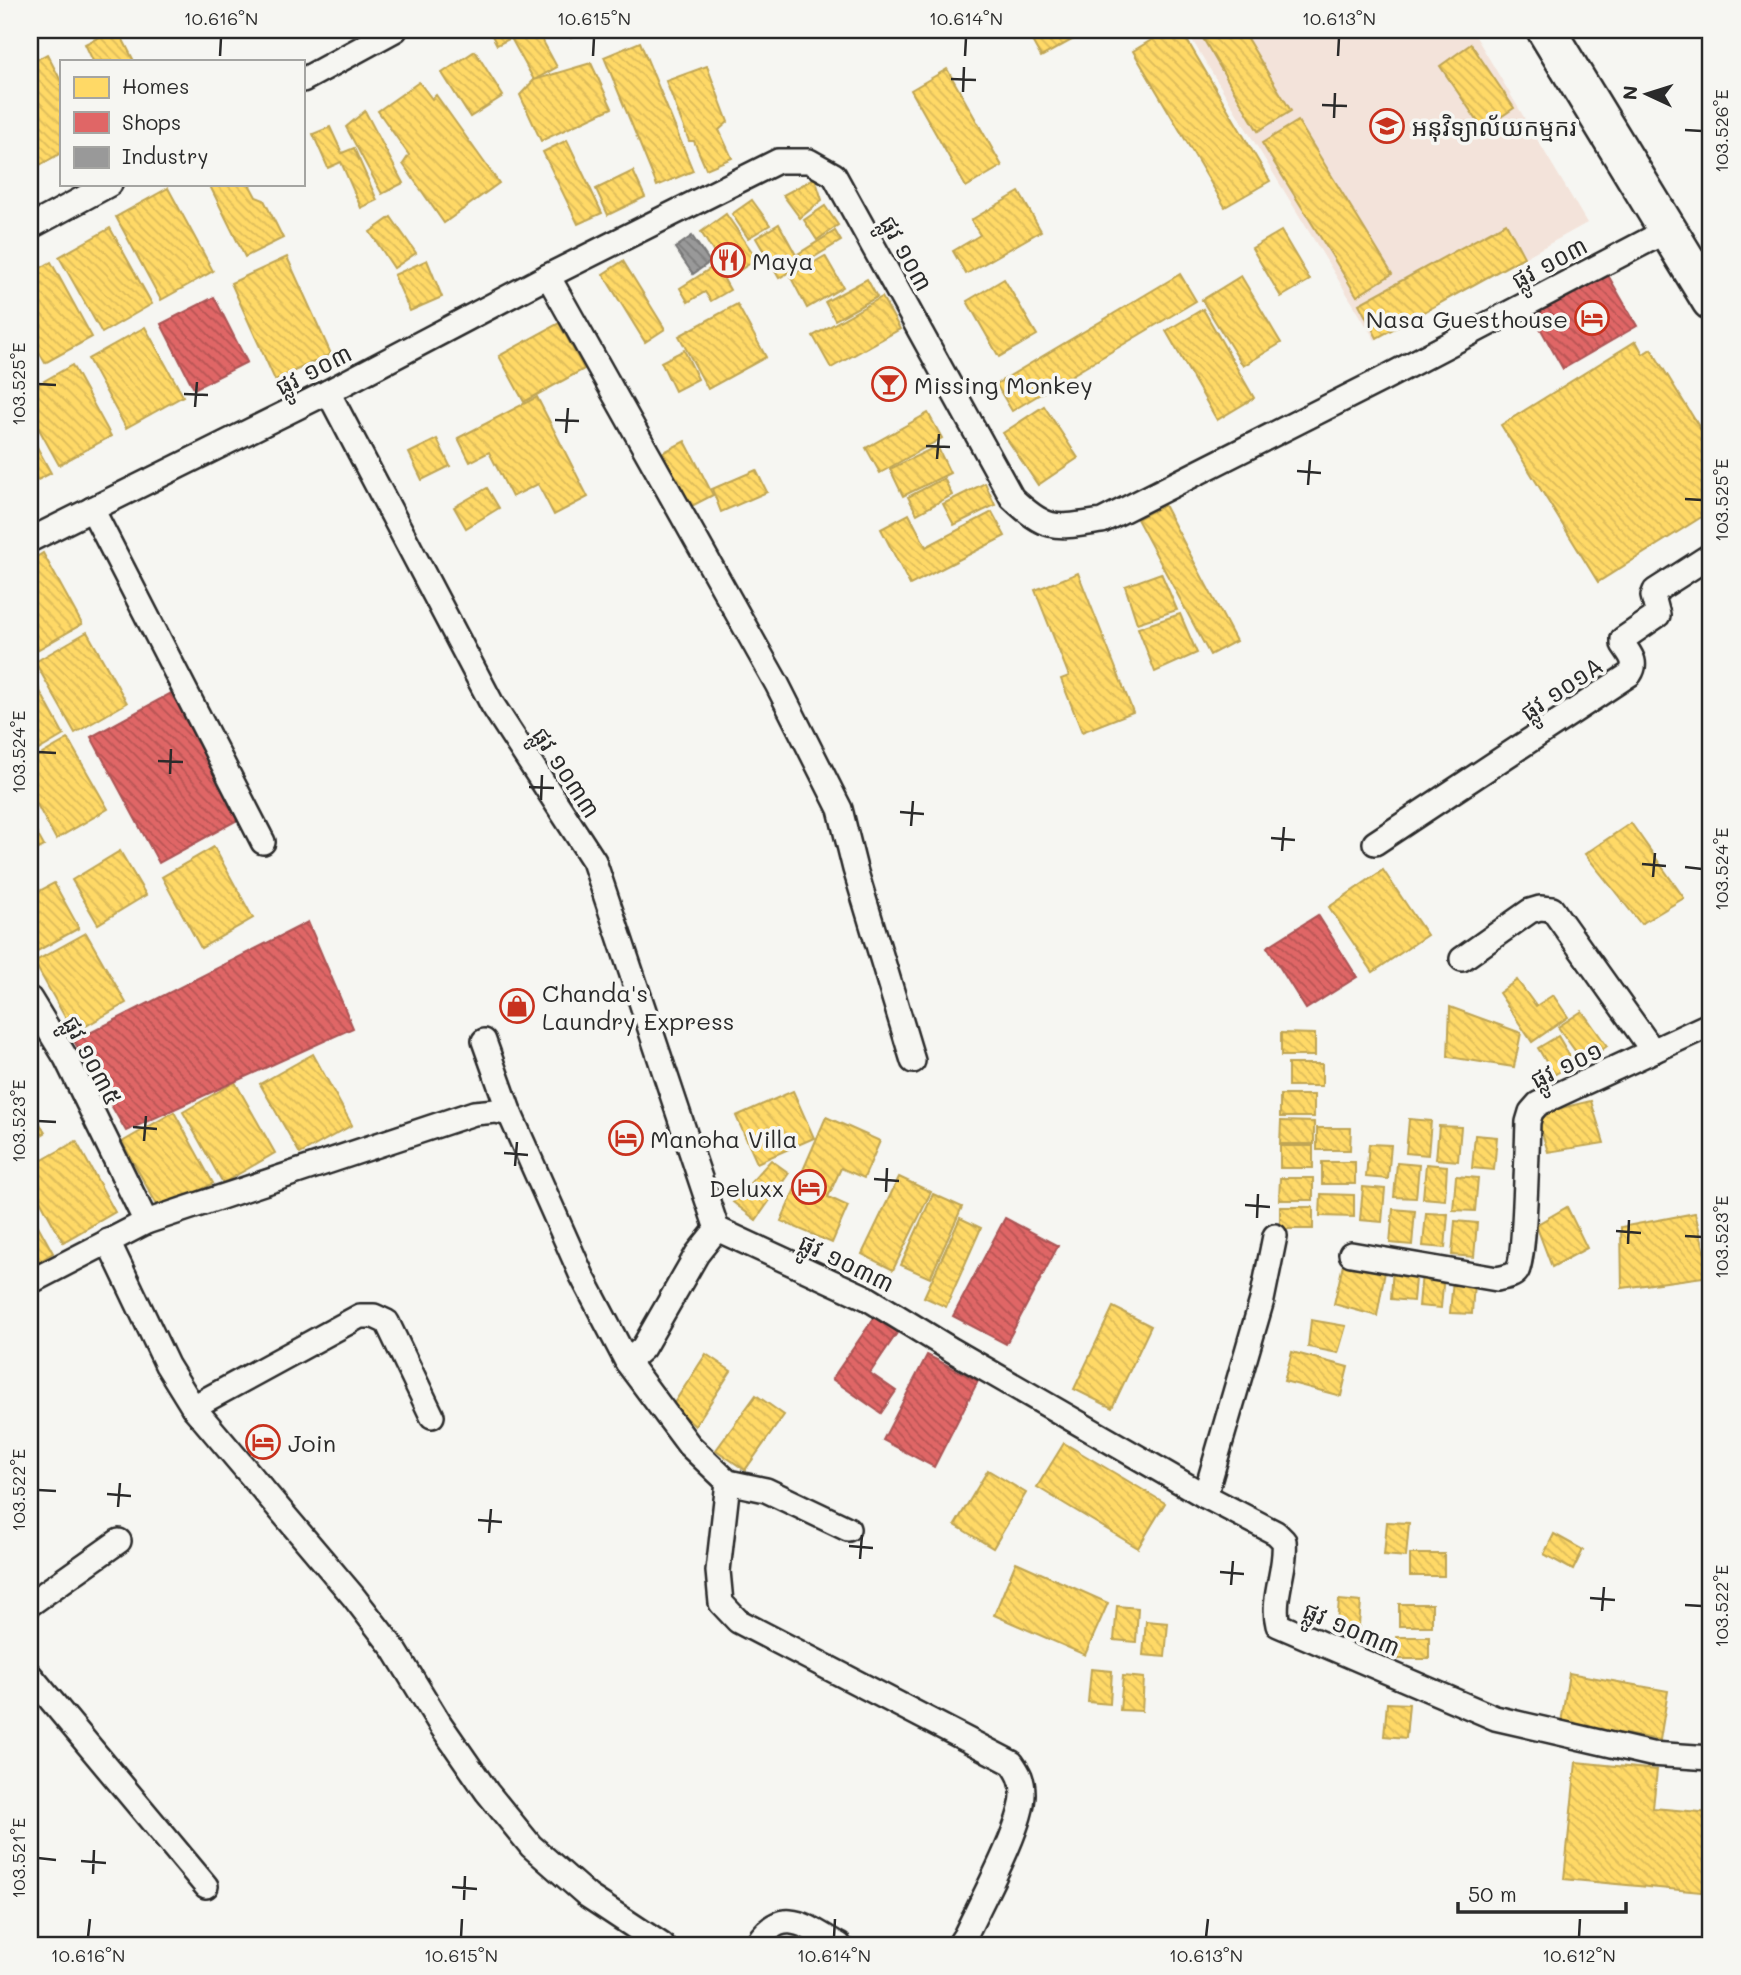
<svg xmlns="http://www.w3.org/2000/svg" width="1741" height="1975" viewBox="0 0 1741 1975" font-family="Mali,'Noto Sans Khmer',sans-serif">
	<style>
		.built { fill: #f3e3da }
		.homes { fill: url(#homes-back-hatch); stroke: #bfa554; stroke-width: 2 }
		.shops { fill: url(#shops-back-hatch); stroke: #aa5454; stroke-width: 2 }
		.industry { fill: url(#industry-back-hatch); stroke: #787878; stroke-width: 2 }
		.lines { fill: none; stroke-linecap: round; stroke-linejoin: round }
		.street-casing { stroke: #2b2b2b; stroke-width: 28 }
		.primary-casing { stroke: #2b2b2b; stroke-width: 42 }
		.street { stroke: #f6f6f2; stroke-width: 23 }
		.primary { stroke: #f6f6f2; stroke-width: 37 }
		.ticks { fill: none; stroke: #2b2b2b; stroke-width: 2.5 }
		.labels { text-anchor: middle; dominant-baseline: central; stroke-width: 7; stroke-linejoin: round; paint-order: stroke }
		.poi-label { font-size: 24px; fill: #2b2b2b; stroke: #f6f6f2; text-anchor: start }
		.street-label { font-size: 24px; fill: #2b2b2b; stroke: #f6f6f2 }
		.neatline { fill: none; stroke: #2b2b2b; stroke-width: 2.5 }
		.ticks-label { font-size: 18px; text-anchor: middle; fill: #2b2b2b }
	</style>
	<defs>
		<pattern id="homes-back-hatch" width="6" height="6" patternUnits="userSpaceOnUse" patternTransform="scale(1.75)"><rect width="6" height="6" fill="#ffd966"/><path d="M-1 5l2 2M0 0l6 6M5-1l2 2" fill="none" stroke="#dbba59"/></pattern>
		<pattern id="shops-back-hatch" width="6" height="6" patternUnits="userSpaceOnUse" patternTransform="scale(1.75)"><rect width="6" height="6" fill="#e06666"/><path d="M-1 5l2 2M0 0l6 6M5-1l2 2" fill="none" stroke="#b65454"/></pattern>
		<pattern id="industry-back-hatch" width="6" height="6" patternUnits="userSpaceOnUse" patternTransform="scale(1.75)"><rect width="6" height="6" fill="#999"/><path d="M-1 5l2 2M0 0l6 6M5-1l2 2" fill="none" stroke="#7d7d7d"/></pattern>
	</defs>
	<rect width="100%" height="100%" fill="#f6f6f2"/>
	<filter id="ink" filterUnits="userSpaceOnUse"><feTurbulence type="fractalNoise" baseFrequency=".0143" numOctaves="2"/><feDisplacementMap in="SourceGraphic" scale="14" xChannelSelector="R" yChannelSelector="G"/><feConvolveMatrix kernelMatrix="1 2 1 2 8 2 1 2 1" color-interpolation-filters="sRGB"/></filter>
	<g filter="url(#ink)">
		<polygon class="built" points="1186,30 1472,30 1587,223 1375,340"/>
		<g class="homes">
			<polygon points="30,30 46,30 30,38"/>
			<polygon points="114,30 118,30 134,61 93,61 85,44"/>
			<polygon points="489,30 537,30 557,67 534,80 511,38 497,45"/>
			<polygon points="567,30 586,30 571,38"/>
			<polygon points="1026,30 1090,30 1041,57"/>
			<polygon points="1168,30 1181,30 1270,181 1225,207 1133,51"/>
			<polygon points="1198,30 1242,30 1291,111 1258,131"/>
			<polygon points="640,42 693,171 657,186 604,57"/>
			<polygon points="1471,44 1514,108 1483,129 1440,66"/>
			<polygon points="475,51 503,96 470,117 442,73"/>
			<polygon points="47,54 61,81 61,153 40,165 30,147 30,63"/>
			<polygon points="591,63 612,108 541,141 520,95 534,80"/>
			<polygon points="707,66 728,122 719,130 732,158 706,169 694,141 689,141 666,81"/>
			<polygon points="947,69 1002,166 966,187 911,90"/>
			<polygon points="419,82 432,99 436,95 499,183 444,223 403,164 409,155 378,111"/>
			<polygon points="365,111 403,183 382,194 346,127"/>
			<polygon points="1298,121 1392,274 1357,296 1262,143"/>
			<polygon points="330,127 342,153 354,148 377,200 361,208 341,162 328,168 313,134"/>
			<polygon points="567,140 602,213 578,224 543,152"/>
			<polygon points="633,171 645,197 608,215 596,189"/>
			<polygon points="815,178 822,200 800,218 783,195"/>
			<polygon points="209,184 249,184 256,197 264,200 283,238 245,257"/>
			<polygon points="168,188 213,271 161,300 116,217"/>
			<polygon points="1019,192 1041,231 966,274 953,251 980,235 971,220"/>
			<polygon points="752,200 770,225 748,238 732,214"/>
			<polygon points="825,206 838,225 817,240 804,220"/>
			<polygon points="726,214 757,259 729,277 701,232"/>
			<polygon points="391,217 416,253 394,268 370,232"/>
			<polygon points="1506,223 1524,257 1377,338 1359,304"/>
			<polygon points="779,224 796,255 835,231 841,241 779,278 756,238"/>
			<polygon points="110,228 152,304 102,333 59,257"/>
			<polygon points="1281,231 1310,280 1281,297 1252,248"/>
			<polygon points="825,256 843,287 807,308 790,276"/>
			<polygon points="287,257 331,354 275,380 231,283"/>
			<polygon points="427,260 442,297 410,311 394,275"/>
			<polygon points="623,261 665,329 645,342 603,274"/>
			<polygon points="51,262 92,337 45,363 30,336 30,274"/>
			<polygon points="716,265 730,290 711,301 705,292 688,302 680,288"/>
			<polygon points="1180,274 1196,301 1012,411 996,384"/>
			<polygon points="1241,276 1281,343 1243,366 1202,300"/>
			<polygon points="867,279 877,297 835,320 825,302"/>
			<polygon points="1004,279 1037,335 999,357 967,301"/>
			<polygon points="882,297 900,329 831,368 813,336"/>
			<polygon points="737,304 766,357 708,389 679,336"/>
			<polygon points="1203,309 1254,398 1217,420 1166,331"/>
			<polygon points="559,323 584,369 524,402 499,356"/>
			<polygon points="145,327 183,396 126,428 88,359"/>
			<polygon points="1636,341 1643,354 1651,349 1711,446 1711,511 1598,582 1501,425"/>
			<polygon points="684,350 698,379 675,391 661,362"/>
			<polygon points="72,365 111,436 59,465 30,413 30,389"/>
			<polygon points="537,397 588,497 554,515 538,484 512,497 489,452 470,462 458,438"/>
			<polygon points="1044,406 1078,458 1038,485 1003,433"/>
			<polygon points="928,413 942,438 880,473 866,448"/>
			<polygon points="30,434 51,473 30,484"/>
			<polygon points="437,439 450,466 422,480 409,453"/>
			<polygon points="685,441 713,495 690,507 662,453"/>
			<polygon points="937,446 950,473 903,496 890,469"/>
			<polygon points="756,470 767,492 721,512 712,489"/>
			<polygon points="944,478 952,495 917,514 908,497"/>
			<polygon points="985,483 995,505 954,525 943,504"/>
			<polygon points="487,488 499,508 466,528 454,507"/>
			<polygon points="1164,505 1236,641 1210,655 1137,519"/>
			<polygon points="992,512 1005,536 910,585 881,529 909,514 926,547"/>
			<polygon points="43,553 82,624 30,654 30,561"/>
			<polygon points="1078,573 1133,712 1082,732 1061,679 1069,676 1035,590"/>
			<polygon points="1161,573 1177,610 1137,623 1125,586"/>
			<polygon points="1180,614 1197,653 1155,672 1138,628"/>
			<polygon points="87,632 127,703 75,733 35,662"/>
			<polygon points="30,673 64,735 30,755"/>
			<polygon points="68,739 108,809 56,839 30,792 30,761"/>
			<polygon points="30,821 44,846 30,854"/>
			<polygon points="1631,823 1684,898 1641,924 1585,854"/>
			<polygon points="214,847 253,918 201,948 162,877"/>
			<polygon points="120,851 146,895 98,924 72,880"/>
			<polygon points="1383,870 1427,935 1373,972 1329,907"/>
			<polygon points="54,883 79,928 30,955 30,896"/>
			<polygon points="86,933 126,1003 74,1033 34,962"/>
			<polygon points="1517,980 1536,1006 1553,995 1568,1017 1532,1042 1499,993"/>
			<polygon points="1450,1007 1521,1033 1514,1067 1448,1057"/>
			<polygon points="1582,1011 1607,1046 1584,1063 1558,1027"/>
			<polygon points="1281,1033 1315,1034 1315,1056 1281,1056"/>
			<polygon points="1558,1036 1574,1063 1554,1075 1538,1048"/>
			<polygon points="313,1054 352,1125 300,1154 260,1084"/>
			<rect x="1288" y="1064" width="34" height="22"/>
			<polygon points="235,1082 275,1153 223,1183 183,1112"/>
			<polygon points="793,1091 814,1138 757,1163 736,1116"/>
			<rect x="1280" y="1095" width="34" height="22"/>
			<polygon points="1591,1101 1604,1143 1548,1152 1536,1114"/>
			<polygon points="30,1105 45,1133 30,1142"/>
			<polygon points="174,1112 213,1183 161,1212 122,1142"/>
			<polygon points="826,1117 880,1141 864,1178 841,1168 828,1197 848,1206 832,1243 781,1221"/>
			<polygon points="1409,1119 1431,1121 1428,1155 1406,1153"/>
			<polygon points="1281,1121 1314,1122 1314,1144 1280,1144"/>
			<polygon points="1439,1126 1461,1127 1458,1161 1436,1159"/>
			<polygon points="1317,1128 1351,1128 1350,1150 1317,1150"/>
			<polygon points="1475,1135 1497,1137 1494,1170 1472,1168"/>
			<polygon points="76,1141 115,1212 63,1242 30,1182 30,1167"/>
			<polygon points="1369,1144 1391,1145 1388,1179 1366,1177"/>
			<rect x="1280" y="1146" width="33" height="22"/>
			<polygon points="771,1160 789,1173 756,1220 733,1202"/>
			<rect x="1322" y="1162" width="33" height="22"/>
			<polygon points="1397,1163 1419,1165 1416,1198 1394,1197"/>
			<polygon points="1426,1164 1447,1166 1445,1200 1423,1198"/>
			<polygon points="1456,1176 1478,1178 1475,1211 1453,1210"/>
			<polygon points="899,1177 931,1192 893,1270 862,1254"/>
			<polygon points="1280,1178 1313,1178 1313,1200 1279,1200"/>
			<polygon points="1363,1187 1385,1189 1382,1222 1360,1220"/>
			<polygon points="933,1194 962,1207 930,1278 901,1265"/>
			<polygon points="1321,1194 1354,1195 1354,1217 1320,1216"/>
			<rect x="1280" y="1207" width="33" height="22"/>
			<polygon points="1567,1207 1587,1248 1552,1267 1536,1225"/>
			<polygon points="1393,1209 1415,1211 1412,1245 1390,1243"/>
			<polygon points="30,1211 53,1253 30,1267"/>
			<polygon points="1426,1213 1448,1214 1445,1248 1423,1246"/>
			<polygon points="1695,1213 1711,1276 1622,1288 1621,1227"/>
			<polygon points="960,1218 981,1228 946,1307 924,1297"/>
			<polygon points="1455,1221 1477,1223 1474,1257 1452,1255"/>
			<polygon points="1345,1256 1386,1266 1377,1316 1334,1304"/>
			<polygon points="1393,1265 1416,1267 1413,1301 1391,1299"/>
			<polygon points="1422,1273 1444,1274 1441,1308 1419,1306"/>
			<polygon points="1453,1279 1474,1281 1472,1314 1450,1313"/>
			<polygon points="1113,1307 1151,1326 1112,1408 1074,1389"/>
			<polygon points="1311,1320 1346,1326 1338,1353 1308,1347"/>
			<polygon points="1292,1352 1348,1367 1341,1396 1284,1381"/>
			<polygon points="706,1354 731,1371 695,1426 672,1406"/>
			<polygon points="1711,1363 1711,1444 1706,1444"/>
			<polygon points="756,1395 784,1415 745,1470 716,1450"/>
			<polygon points="1064,1443 1165,1503 1138,1548 1037,1487"/>
			<polygon points="988,1470 1026,1493 993,1548 955,1525"/>
			<polygon points="1387,1522 1409,1523 1406,1557 1384,1555"/>
			<polygon points="1554,1534 1583,1550 1573,1570 1544,1554"/>
			<rect x="1410" y="1554" width="34" height="22"/>
			<polygon points="1016,1562 1108,1603 1085,1655 994,1615"/>
			<polygon points="1339,1600 1361,1602 1358,1636 1336,1634"/>
			<rect x="1399" y="1604" width="33" height="22"/>
			<polygon points="1117,1606 1138,1608 1136,1642 1114,1640"/>
			<polygon points="1146,1621 1168,1623 1165,1657 1143,1655"/>
			<polygon points="1396,1637 1429,1637 1429,1659 1395,1659"/>
			<polygon points="1091,1669 1112,1671 1110,1704 1088,1702"/>
			<polygon points="1569,1673 1668,1691 1660,1740 1561,1723"/>
			<polygon points="1123,1676 1144,1678 1142,1711 1120,1710"/>
			<polygon points="1387,1703 1409,1704 1406,1738 1384,1736"/>
			<polygon points="1576,1762 1657,1770 1653,1808 1711,1813 1711,1893 1564,1879"/>
		</g>
		<g class="shops">
			<polygon points="1605,270 1637,326 1563,369 1531,312"/>
			<polygon points="214,297 247,362 194,389 161,324"/>
			<polygon points="173,692 241,818 159,863 91,737"/>
			<polygon points="1318,915 1357,977 1306,1009 1267,947"/>
			<polygon points="308,922 353,1028 126,1131 74,1041"/>
			<polygon points="1005,1218 1058,1246 1006,1344 953,1316"/>
			<polygon points="878,1312 901,1327 870,1373 896,1391 881,1413 832,1379"/>
			<polygon points="927,1355 978,1381 934,1467 883,1440"/>
		</g>
		<polygon class="industry" points="692,236 710,262 693,274 675,248"/>
		<g class="lines">
			<g class="street-casing">
				<g id="street">
					<polyline points="303,80 395,30"/>
					<polyline points="30,227 110,184"/>
					<polyline points="548,276 777,684 840,809 855,869 913,1061"/>
					<path d="M328,392L492,704L594,861L717,1229L867,1298L952,1350L1205,1496L1276,1533L1284,1541C1287,1569 1271,1598 1278,1625L1495,1718L1651,1754L1711,1758"/>
					<polyline points="92,509 263,842"/>
					<path d="M30,540L328,392L548,276L778,161H809L834,175L1012,498C1048,532 1055,528 1102,521L1381,380L1668,230"/>
					<path d="M1375,843L1630,674C1638,662 1630,655 1623,644V639L1658,615L1653,596L1655,591L1711,555"/>
					<polyline points="1462,959 1530,911 1540,908 1552,909 1653,1051"/>
					<polyline points="30,999 66,1058 146,1222"/>
					<polyline points="484,1041 510,1114 582,1276 627,1362 689,1445 728,1482 766,1490 848,1529"/>
					<polyline points="108,1241 167,1365 193,1407 353,1596 394,1649 440,1724 487,1792 531,1846 588,1896 662,1945"/>
					<path d="M1351,1254L1497,1279C1504,1277 1513,1277 1517,1271C1525,1260 1527,1144 1528,1122L1531,1112L1538,1104L1711,1024"/>
					<polyline points="30,1282 146,1222 474,1113 496,1111 510,1114"/>
					<polyline points="627,1362 643,1348 697,1254 717,1229"/>
					<polyline points="193,1407 360,1316 374,1316 387,1322 432,1416"/>
					<path d="M728,1482L718,1571L721,1603L738,1621L1012,1763C1019,1773 1023,1780 1023,1793C1024,1824 980,1904 965,1936L959,1945"/>
					<polyline points="1205,1496 1262,1300 1275,1236"/>
					<polyline points="30,1604 119,1541"/>
					<polyline points="30,1675 206,1886"/>
					<path d="M756,1945C782,1904 806,1926 839,1945"/>
				</g>
			</g>
			<g class="primary-casing">
				<polyline id="primary" points="1546,30 1711,301"/>
			</g>
			<use href="#street" class="street"/>
			<use href="#primary" class="primary"/>
		</g>
	</g>
	<path class="ticks" d="M220,56L221,38M593,56L594,38M965,56L966,38M1338,56L1339,38M951,79L976,80M963,92L964,67M1322,105L1347,106M1334,118L1335,93M1685,130L1702,131M38,384L56,385M184,394L208,395M195,407L197,382M555,420L579,421M566,433L568,408M926,446L950,447M937,459L939,434M1297,471L1321,473M1308,485L1310,460M1685,499L1702,500M38,752L56,753M158,761L183,762M170,774L171,749M529,787L554,788M541,800L542,775M900,812L924,814M911,826L913,801M1271,838L1295,840M1282,851L1284,827M1642,864L1666,866M1685,867L1702,869M1653,877L1655,853M38,1121L56,1122M133,1127L157,1129M144,1141L146,1116M504,1153L528,1155M515,1166L517,1142M874,1179L899,1181M886,1192L887,1168M1245,1205L1270,1207M1257,1218L1258,1194M1616,1231L1641,1233M1685,1236L1702,1237M1628,1244L1629,1220M38,1490L56,1491M107,1494L131,1496M118,1507L120,1483M478,1520L502,1522M489,1533L491,1509M849,1546L873,1548M860,1559L862,1535M1220,1572L1244,1574M1231,1585L1233,1561M1590,1598L1615,1600M1685,1605L1702,1606M1602,1611L1604,1587M38,1858L56,1860M81,1861L106,1863M93,1874L94,1850M452,1887L477,1889M464,1900L465,1876M88,1937L90,1919M461,1937L462,1919M834,1937L835,1919M1206,1937L1208,1919M1579,1937L1580,1919"/>
	<defs>
		<g id="school-ring" transform="scale(1.75)"><circle r="9.5" fill="#f6f6f2" stroke="#c8321e" stroke-width="1.5"/><path d="M0-5L7-2L0 1L-7-2ZM-4 1L0 2.5L4 1V4Q0 6-4 4Z" fill="#c8321e"/></g>
		<g id="restaurant-ring" transform="scale(1.75)"><circle r="9.5" fill="#f6f6f2" stroke="#c8321e" stroke-width="1.5"/><path d="M-5-6h1v4h1v-4h1v4h1v-4h1v5L-1.5 .5V6h-2V.5L-5-1ZM5-6V6H3V1.5H1.5Q1.5-4 5-6Z" fill="#c8321e"/></g>
		<g id="hotel-ring" transform="scale(1.75)"><circle r="9.5" fill="#f6f6f2" stroke="#c8321e" stroke-width="1.5"/><path d="M-6-4.5h1.5V1H6V5H4.5V3h-9V5H-6ZM-4 0a1.8 1.8 0 1 1 3.6 0ZM.5 0V-2.5h3Q6-2.5 6 0Z" fill="#c8321e"/></g>
		<g id="bar-ring" transform="scale(1.75)"><circle r="9.5" fill="#f6f6f2" stroke="#c8321e" stroke-width="1.5"/><path d="M-6-5H6L.8 .8V4.5H3.5V6h-7V4.5H-.8V.8Z" fill="#c8321e"/></g>
		<g id="shop-ring" transform="scale(1.75)"><circle r="9.5" fill="#f6f6f2" stroke="#c8321e" stroke-width="1.5"/><path d="M-5-2.5h2.3a2.7 3.5 0 0 1 5.4 0H5L5.5 6h-11ZM-1.5-2.5h3a1.5 2.3 0 0 0-3 0Z" fill="#c8321e"/></g>
	</defs>
	<g fill-rule="evenodd">
		<use href="#school-ring" x="1387" y="126"/>
		<use href="#restaurant-ring" x="728" y="260"/>
		<use href="#hotel-ring" x="1592" y="318"/>
		<use href="#bar-ring" x="889" y="384"/>
		<use href="#shop-ring" x="517" y="1006"/>
		<use href="#hotel-ring" x="626" y="1138"/>
		<use href="#hotel-ring" x="809" y="1187"/>
		<use href="#hotel-ring" x="263" y="1442"/>
	</g>
	<g class="labels">
		<g class="poi-label">
			<text x="1412" y="126">អនុវិទ្យាល័យកម្មករ</text>
			<text x="752" y="260">Maya</text>
			<text x="1568" y="318" text-anchor="end">Nasa Guesthouse</text>
			<text x="914" y="384">Missing Monkey</text>
			<text x="542" y="992">Chanda's<tspan x="542" dy="28">Laundry Express</tspan></text>
			<text x="650" y="1138">Manoha Villa</text>
			<text x="784" y="1187" text-anchor="end">Deluxx</text>
			<text x="288" y="1442">Join</text>
		</g>
		<g class="street-label">
			<text transform="translate(907 253) rotate(61)">ផ្លូវ ១០៣</text>
			<text transform="translate(1549 262) rotate(-28)">ផ្លូវ ១០៣</text>
			<text transform="translate(313 369) rotate(-27)">ផ្លូវ ១០៣</text>
			<text transform="translate(1561 688) rotate(-34)">ផ្លូវ ១០១A</text>
			<text transform="translate(567 772) rotate(57)">ផ្លូវ ១០៣៣</text>
			<text transform="translate(93 1060) rotate(62)">ផ្លូវ ១០៣៥</text>
			<text transform="translate(1566 1064) rotate(-26)">ផ្លូវ ១០១</text>
			<text transform="translate(847 1262) rotate(26)">ផ្លូវ ១០៣៣</text>
			<text transform="translate(1352 1628) rotate(23)">ផ្លូវ ១០៣៣</text>
		</g>
	</g>
	<rect width="1741" height="1975" fill="none" stroke="#f6f6f2" stroke-width="77"/>
	<rect x="60" y="60" width="245" height="126" fill="#f6f6f2" stroke="#a5a5a2" stroke-width="2"/>
	<rect x="74" y="77" width="35" height="21" fill="#ffd966" stroke="#a5a5a2" stroke-width="2"/>
	<text x="122" y="94" font-size="21" fill="#2b2b2b">Homes</text>
	<rect x="74" y="112" width="35" height="21" fill="#e06666" stroke="#a5a5a2" stroke-width="2"/>
	<text x="122" y="130" font-size="21" fill="#2b2b2b">Shops</text>
	<rect x="74" y="147" width="35" height="21" fill="#999999" stroke="#a5a5a2" stroke-width="2"/>
	<text x="122" y="164" font-size="21" fill="#2b2b2b">Industry</text>
	<g transform="translate(1647 94) rotate(274)" stroke="#f6f6f2" stroke-width="5" paint-order="stroke">
	<path d="M0-5L12 26L0 18L-12 26Z" fill="#2b2b2b"/>
	<text y="-10" font-size="19" font-weight="bold" text-anchor="middle" fill="#2b2b2b">N</text>
	</g>
	<path d="M1458 1902v10h168v-10" fill="none" stroke="#2b2b2b" stroke-width="3.5"/>
	<text x="1468" y="1902" font-size="21" fill="#2b2b2b" stroke="#f6f6f2" stroke-width="5" paint-order="stroke">50 m</text>
	<rect x="38" y="38" width="1664" height="1899" class="neatline"/>
	<g class="ticks-label">
		<text x="221" y="25">10.616°N</text>
		<text x="594" y="25">10.615°N</text>
		<text x="966" y="25">10.614°N</text>
		<text x="1339" y="25">10.613°N</text>
		<text transform="translate(1722 131) rotate(-90)" y="6">103.526°E</text>
		<text transform="translate(19 384) rotate(-90)" y="6">103.525°E</text>
		<text transform="translate(1722 500) rotate(-90)" y="6">103.525°E</text>
		<text transform="translate(19 752) rotate(-90)" y="6">103.524°E</text>
		<text transform="translate(1722 869) rotate(-90)" y="6">103.524°E</text>
		<text transform="translate(19 1121) rotate(-90)" y="6">103.523°E</text>
		<text transform="translate(1722 1237) rotate(-90)" y="6">103.523°E</text>
		<text transform="translate(19 1490) rotate(-90)" y="6">103.522°E</text>
		<text transform="translate(1722 1606) rotate(-90)" y="6">103.522°E</text>
		<text transform="translate(19 1858) rotate(-90)" y="6">103.521°E</text>
		<text x="88" y="1962">10.616°N</text>
		<text x="461" y="1962">10.615°N</text>
		<text x="834" y="1962">10.614°N</text>
		<text x="1206" y="1962">10.613°N</text>
		<text x="1579" y="1962">10.612°N</text>
	</g>
</svg>
